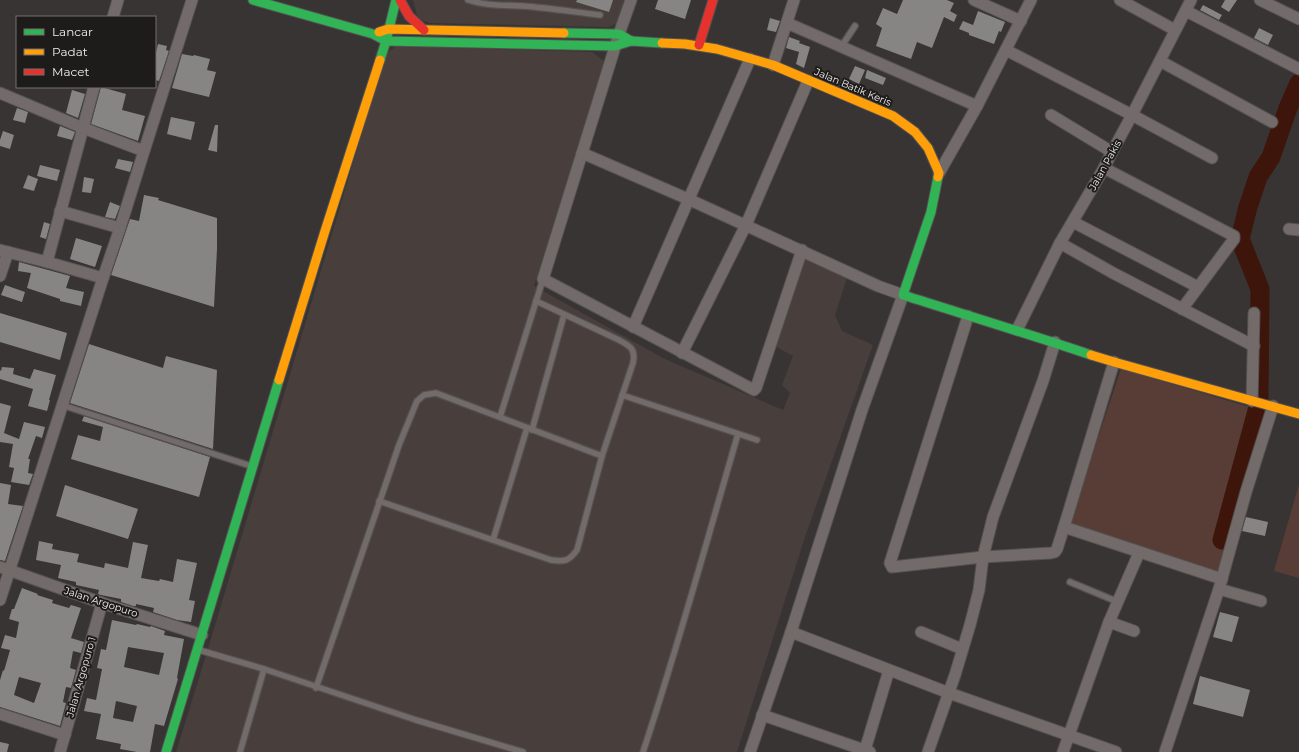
<svg xmlns="http://www.w3.org/2000/svg" width="1299" height="752" viewBox="0 0 1299 752" font-family="Montserrat,sans-serif">
	<style>
		.built { fill: #483e3c }
		.green { fill: #573d36 }
		.lines { fill: none; stroke-linecap: round; stroke-linejoin: round }
		.river { stroke: #3e150b; stroke-width: 19 }
		.building { fill: #878584; fill-rule: evenodd }
		.lane-casing { stroke: #545151; stroke-width: 8 }
		.street-casing { stroke: #545151; stroke-width: 13 }
		.fast-casing { stroke: #545151; stroke-width: 11 }
		.slow-casing { stroke: #545151; stroke-width: 11 }
		.jam-casing { stroke: #545151; stroke-width: 11 }
		.lane { stroke: #736b69; stroke-width: 5.5 }
		.street { stroke: #736b69; stroke-width: 11 }
		.fast { stroke: #30b455; stroke-width: 9 }
		.slow { stroke: #ff9f0a; stroke-width: 9 }
		.jam { stroke: #e5322d; stroke-width: 9 }
		.labels { text-anchor: middle; dominant-baseline: central; stroke-width: 4; stroke-linejoin: round; paint-order: stroke }
		.street-label { font-size: 10px; fill: #efecec; stroke: #1e1c1b }
	</style>
	<rect width="100%" height="100%" fill="#373433"/>
	<g class="built">
		<polygon points="413,0 624,0 617,23 609,27 430,23 422,20 417,15"/>
		<polygon points="397,46 592,52 604,61 534,286 665,359 783,410 790,393 782,385 793,356 771,344 799,262 808,260 847,278 835,315 842,331 873,345 805,537 737,752 176,752 207,652 386,53"/>
	</g>
	<g class="green">
		<polygon points="1121,369 1266,412 1219,573 1069,525"/>
		<polygon points="1299,484 1299,578 1274,571"/>
	</g>
	<g class="lines">
		<g class="river">
			<polyline points="1259,398 1260,289 1240,239 1248,207 1258,177 1271,157 1288,108 1299,83"/>
			<polyline points="1222,540 1258,407"/>
		</g>
	</g>
	<g class="building">
		<polygon points="577,0 613,0 609,12 576,2"/>
		<polygon points="658,0 691,0 685,19 655,9"/>
		<polygon points="903,0 947,0 954,3 950,11 957,15 954,22 944,17 932,48 917,42 911,59 876,46 882,28 876,24 883,8 897,14"/>
		<polygon points="1225,0 1237,0 1229,12 1221,7"/>
		<polygon points="1203,5 1222,15 1219,20 1200,10"/>
		<polygon points="978,11 1005,22 1001,32 999,31 994,44 969,35 969,33 959,29 963,21 973,25"/>
		<polygon points="770,18 780,21 776,32 767,30"/>
		<polygon points="1259,28 1273,35 1268,45 1254,38"/>
		<polygon points="789,37 800,41 799,43 810,47 804,68 796,64 799,52 786,48"/>
		<polygon points="158,44 167,46 166,50 169,51 159,81 155,80 155,57"/>
		<polygon points="182,54 193,56 194,55 210,59 207,70 216,72 209,97 172,88"/>
		<polygon points="855,66 865,70 859,84 849,79"/>
		<polygon points="867,70 886,78 883,85 865,78"/>
		<polygon points="101,87 126,94 122,110 145,116 138,141 91,124"/>
		<polygon points="72,90 85,94 78,118 66,113"/>
		<polygon points="17,108 28,112 25,123 13,120"/>
		<polygon points="171,117 195,122 191,140 167,134"/>
		<polygon points="215,125 218,125 217,152 208,150"/>
		<polygon points="60,126 75,132 72,140 57,136"/>
		<polygon points="3,131 14,135 10,149 0,146 0,140"/>
		<polygon points="118,159 133,162 130,172 115,168"/>
		<polygon points="40,165 60,170 57,181 37,176"/>
		<polygon points="28,175 38,179 34,191 23,188"/>
		<polygon points="84,177 94,179 91,193 82,192"/>
		<polygon points="144,195 159,198 158,200 217,218 217,249 214,307 111,275 130,219 139,221"/>
		<polygon points="110,202 120,206 115,219 105,217"/>
		<polygon points="44,222 50,224 46,239 40,237"/>
		<polygon points="76,238 102,246 95,267 70,259"/>
		<polygon points="19,262 70,276 66,288 84,292 81,306 60,301 60,299 27,288 31,273 18,271"/>
		<polygon points="5,285 25,292 22,302 1,295"/>
		<polygon points="0,313 67,333 60,360 0,342"/>
		<polygon points="89,344 163,368 166,356 217,370 213,449 70,403"/>
		<polygon points="2,367 14,368 13,374 30,379 34,369 56,375 49,400 50,400 47,411 28,406 33,389 0,379 0,370 1,371"/>
		<polygon points="0,403 11,406 4,433 19,439 24,422 45,427 42,438 36,436 28,459 30,459 28,473 33,474 29,485 11,482 14,468 9,467 13,444 0,442"/>
		<polygon points="84,416 210,457 199,497 71,459 78,435 100,441 103,427 82,421"/>
		<polygon points="0,483 11,485 8,504 23,506 5,561 0,560"/>
		<polygon points="65,485 138,509 128,539 56,516"/>
		<polygon points="1246,517 1268,522 1265,536 1242,531"/>
		<polygon points="39,541 53,544 52,549 79,554 77,562 104,568 105,563 128,568 133,542 148,545 141,578 159,581 160,579 173,582 177,559 197,563 189,600 195,601 191,622 177,620 153,612 154,608 136,604 136,606 133,606 121,602 121,599 101,595 98,594 99,590 76,585 76,582 58,578 61,565 36,560"/>
		<path d="M22,588L38,594L37,595L53,600L52,603L69,608L71,605L81,608L71,638L84,642L81,653L73,651L70,668L76,670L71,688L66,687L63,702L66,703L60,726L0,707V680L3,670L4,671L10,650L1,648L5,635L16,638L19,622L9,619L12,609H14ZM19,677L41,683L34,703L14,695Z"/>
		<polygon points="1220,612 1239,617 1232,642 1213,637"/>
		<path d="M112,620L136,625L137,624L150,627L151,626L165,631L164,635L184,639L177,678L178,679L164,726L155,724L150,752H137L120,749L121,744L96,739L101,714L84,711L87,698L96,700L102,669L97,668L101,649L106,650ZM128,647L164,653L159,675L124,667ZM116,701L137,706L133,722L113,718Z"/>
		<polygon points="1200,676 1250,690 1243,717 1193,704"/>
		<polygon points="0,742 9,744 7,752 0,752"/>
	</g>
	<g class="lines">
		<g class="lane-casing">
			<g id="lane">
				<path d="M468,0C486,6 504,5 523,6C549,8 574,12 600,15"/>
				<polyline points="841,47 855,26"/>
				<polyline points="622,395 757,440"/>
				<polyline points="62,405 251,466"/>
				<polyline points="500,417 543,279"/>
				<polyline points="532,430 564,315"/>
				<path d="M379,501L551,560C565,562 569,561 577,550L602,456L633,363C636,349 630,346 619,340L536,301"/>
				<polyline points="493,540 527,428"/>
				<polyline points="1070,582 1118,602"/>
				<polyline points="199,650 264,669 416,720 523,752"/>
				<polyline points="316,688 399,445 417,401 424,395 436,393 602,456"/>
				<polyline points="240,752 264,669"/>
				<path d="M643,752C678,647 707,540 738,434"/>
			</g>
		</g>
		<g class="street-casing">
			<g id="street">
				<polyline points="631,0 619,34 543,279 754,390 756,388 802,250"/>
				<polyline points="974,0 1021,21"/>
				<polyline points="1120,0 1175,30"/>
				<polyline points="1260,0 1299,19"/>
				<polyline points="1186,11 1299,69"/>
				<polyline points="113,17 118,0"/>
				<polyline points="787,23 977,106"/>
				<polyline points="1006,50 1132,115 1212,158"/>
				<polyline points="1160,61 1272,122"/>
				<polyline points="773,65 794,0"/>
				<polyline points="0,93 83,128 144,151"/>
				<polyline points="1051,115 1112,152"/>
				<polyline points="582,153 688,199 878,286 903,295 862,410 791,632 750,752"/>
				<polyline points="1104,168 1234,236 1234,239 1182,309"/>
				<polyline points="939,173 977,106 1031,0"/>
				<polyline points="60,211 120,228"/>
				<polyline points="1073,222 1198,287"/>
				<polyline points="1289,229 1299,230"/>
				<polyline points="1060,243 1113,273 1254,346"/>
				<polyline points="0,250 47,262 103,278"/>
				<polyline points="47,262 94,87"/>
				<polyline points="0,276 8,252"/>
				<polyline points="968,316 890,563 892,567 983,557 1051,553 1055,552 1057,549 1064,527 1114,362"/>
				<polyline points="633,327 750,59"/>
				<polyline points="1017,330 1060,243 1104,168 1112,152 1132,115 1191,0"/>
				<polyline points="682,353 746,225 808,81"/>
				<polyline points="1252,401 1254,313"/>
				<polyline points="1064,527 1222,579"/>
				<polyline points="0,567 102,603 202,635"/>
				<polyline points="1219,589 1261,601"/>
				<polyline points="0,600 103,278 120,228 144,151 192,0"/>
				<polyline points="1109,622 1134,631"/>
				<polyline points="791,632 949,693 1116,752"/>
				<polyline points="921,632 962,649"/>
				<polyline points="0,714 65,735"/>
				<polyline points="762,715 870,752"/>
				<polyline points="865,750 889,670"/>
				<polyline points="60,752 102,603"/>
				<polyline points="928,752 955,675 970,625 979,590 983,557 993,517 1043,381 1055,342"/>
				<polyline points="1063,752 1109,622 1139,553"/>
				<polyline points="1165,752 1219,589 1246,492 1273,406"/>
			</g>
		</g>
		<g class="fast-casing">
			<g id="fast">
				<polyline points="253,0 373,34 386,41 615,46 631,41 662,43"/>
				<polyline points="564,33 619,34 631,41"/>
				<polyline points="380,60 386,41 396,0"/>
				<path d="M938,177L931,212L903,295C966,315 1029,334 1091,355"/>
				<polyline points="166,752 279,380"/>
			</g>
		</g>
		<g class="slow-casing">
			<g id="slow">
				<polyline points="379,32 388,29 564,33"/>
				<polyline points="662,43 685,44 717,49 773,65 893,116 915,132 928,148 939,173 938,177"/>
				<polyline points="1091,355 1114,362 1299,414"/>
				<polyline points="279,380 325,231 380,60"/>
			</g>
		</g>
		<g class="jam-casing">
			<g id="jam">
				<polyline points="400,0 409,16 424,30"/>
				<polyline points="699,45 713,0"/>
			</g>
		</g>
		<use href="#lane" class="lane"/>
		<use href="#street" class="street"/>
		<use href="#fast" class="fast"/>
		<use href="#slow" class="slow"/>
		<use href="#jam" class="jam"/>
	</g>
	<g class="labels">
		<g class="street-label">
			<text transform="translate(853 87) rotate(23)">Jalan Batik Keris</text>
			<text transform="translate(1105 165) rotate(-61)">Jalan Pakis</text>
			<text transform="translate(101 602) rotate(18)">Jalan Argopuro</text>
			<text transform="translate(81 677) rotate(-74)">Jalan Argopuro 1</text>
		</g>
	</g>
	<rect x="16" y="16" width="140" height="72" fill="#1e1c1b" stroke="#726f6f"/>
	<rect x="24" y="29" width="20" height="6" fill="#30b455" stroke="#726f6f"/>
	<text x="52" y="36" font-size="12" fill="#efecec">Lancar</text>
	<rect x="24" y="49" width="20" height="6" fill="#ff9f0a" stroke="#726f6f"/>
	<text x="52" y="56" font-size="12" fill="#efecec">Padat</text>
	<rect x="24" y="69" width="20" height="6" fill="#e5322d" stroke="#726f6f"/>
	<text x="52" y="76" font-size="12" fill="#efecec">Macet</text>
</svg>
